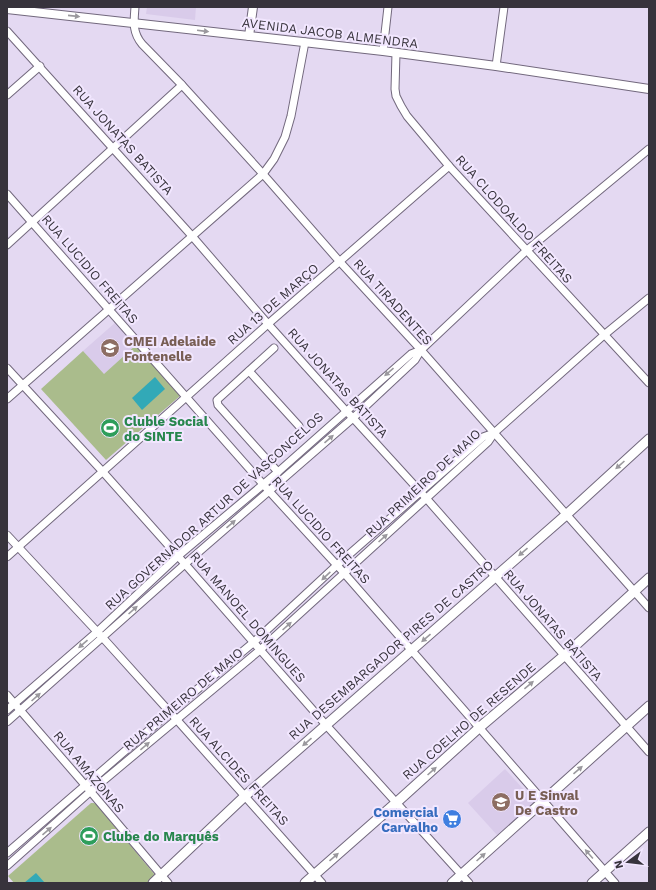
<svg xmlns="http://www.w3.org/2000/svg" width="656" height="890" viewBox="0 0 656 890" font-family="'Work Sans',sans-serif">
	<style>
		.built { fill: #d9cbea }
		.green { fill: #aabc8c }
		.water { fill: #32a9b7 }
		.lines { fill: none; stroke-linecap: round; stroke-linejoin: round }
		.minor-casing { stroke: #72687d; stroke-width: 9 }
		.tertiary-casing { stroke: #72687d; stroke-width: 10 }
		.secondary-casing { stroke: #72687d; stroke-width: 11 }
		.minor { stroke: #fff; stroke-width: 7 }
		.tertiary { stroke: #fff; stroke-width: 8 }
		.secondary { stroke: #fff; stroke-width: 9 }
		.oneway { fill: #9b999e }
		.labels { text-anchor: middle; dominant-baseline: central; stroke-width: 4; stroke-linejoin: round; paint-order: stroke }
		.street-label { font-size: 13px; fill: #37333c; stroke: #f2e7ff }
		.education-label { font-size: 13px; font-weight: bold; fill: #785e54; stroke: #f2e7ff; text-anchor: start }
		.leisure-label { font-size: 13px; font-weight: bold; fill: #27864d; stroke: #f2e7ff; text-anchor: start }
		.shop-label { font-size: 13px; font-weight: bold; fill: #366cbe; stroke: #f2e7ff; text-anchor: end }
	</style>
	<rect width="100%" height="100%" fill="#e4d9f2"/>
	<g class="built">
		<polygon points="147,7 196,7 195,20 146,14"/>
		<polygon points="116,322 136,345 104,375 83,351"/>
		<polygon points="505,769 535,802 497,835 468,803"/>
	</g>
	<g class="green">
		<polygon points="136,345 180,396 106,460 41,389 83,351 104,374"/>
		<polygon points="91,803 94,803 96,804 155,875 147,883 14,883 8,876"/>
	</g>
	<g class="water">
		<polygon points="155,377 165,389 142,410 132,398"/>
		<polygon points="36,873 45,883 24,883"/>
	</g>
	<g class="lines">
		<g class="minor-casing">
			<g id="minor">
				<path d="M135,7C134,21 132,32 142,44L182,85L263,174L340,262L421,350L649,608"/>
				<polyline points="7,31 192,236 268,324 346,411 353,418 426,498 649,752"/>
				<polyline points="383,51 388,7"/>
				<polyline points="396,53 395,89 396,96 401,106 407,116 449,166 649,383"/>
				<polyline points="496,66 504,7"/>
				<polyline points="7,95 40,66"/>
				<polyline points="7,194 269,491 344,573 615,883"/>
				<polyline points="7,245 182,85"/>
				<polyline points="274,348 217,400 218,405 278,472"/>
				<polyline points="7,368 103,472 185,564 326,725 469,883"/>
				<polyline points="249,371 299,426"/>
				<polyline points="7,399 263,174 274,159 285,137 291,116 305,42"/>
				<polyline points="7,535 103,638 177,720 322,883"/>
				<polyline points="7,557 268,324 449,166"/>
				<polyline points="7,695 85,785 168,883"/>
				<polyline points="7,710 97,632 178,556 278,472 411,354 421,350"/>
				<polyline points="7,722 185,564 353,418 415,360 421,350 526,251 649,149"/>
				<polyline points="7,853 170,712 254,642 337,565 483,437 494,433"/>
				<polyline points="7,866 91,791 260,650 488,442 494,433 604,335 649,298"/>
			</g>
		</g>
		<g class="tertiary-casing">
			<g id="tertiary">
				<polyline points="7,9 383,51 496,66 649,89"/>
				<polyline points="249,36 253,7"/>
			</g>
		</g>
		<g class="secondary-casing">
			<g id="secondary">
				<polyline points="153,883 245,796 566,515 649,439"/>
				<polyline points="305,883 397,802 480,727 565,655 649,578"/>
				<polyline points="452,883 649,706"/>
				<polyline points="592,883 649,832"/>
			</g>
		</g>
		<use href="#minor" class="minor"/>
		<use href="#tertiary" class="tertiary"/>
		<use href="#secondary" class="secondary"/>
	</g>
	<defs><path id="oneway-solid" d="M-6-.8H1V-3.2L6.5 0L1 3.2V.8H-6Z"/></defs>
	<g class="oneway">
		<use href="#oneway-solid" transform="translate(74 16) rotate(6)"/>
		<use href="#oneway-solid" transform="translate(203 31) rotate(7)"/>
		<use href="#oneway-solid" transform="translate(389 372) rotate(139)"/>
		<use href="#oneway-solid" transform="translate(329 439) rotate(-41)"/>
		<use href="#oneway-solid" transform="translate(620 465) rotate(138)"/>
		<use href="#oneway-solid" transform="translate(231 524) rotate(-41)"/>
		<use href="#oneway-solid" transform="translate(383 538) rotate(-42)"/>
		<use href="#oneway-solid" transform="translate(523 552) rotate(139)"/>
		<use href="#oneway-solid" transform="translate(326 576) rotate(137)"/>
		<use href="#oneway-solid" transform="translate(133 610) rotate(-42)"/>
		<use href="#oneway-solid" transform="translate(287 626) rotate(-42)"/>
		<use href="#oneway-solid" transform="translate(426 638) rotate(139)"/>
		<use href="#oneway-solid" transform="translate(83 644) rotate(139)"/>
		<use href="#oneway-solid" transform="translate(529 685) rotate(-40)"/>
		<use href="#oneway-solid" transform="translate(36 697) rotate(-42)"/>
		<use href="#oneway-solid" transform="translate(307 742) rotate(139)"/>
		<use href="#oneway-solid" transform="translate(145 746) rotate(-40)"/>
		<use href="#oneway-solid" transform="translate(578 770) rotate(-41)"/>
		<use href="#oneway-solid" transform="translate(432 771) rotate(-42)"/>
		<use href="#oneway-solid" transform="translate(47 831) rotate(-41)"/>
		<use href="#oneway-solid" transform="translate(589 854) rotate(-131)"/>
		<use href="#oneway-solid" transform="translate(334 857) rotate(-41)"/>
		<use href="#oneway-solid" transform="translate(481 857) rotate(-42)"/>
	</g>
	<defs>
		<g id="school-disc" transform="scale(1)"><circle r="9.5" fill="#8d6e63" stroke="#f2e7ff"/><path d="M0-5L7-2L0 1L-7-2ZM-4 1L0 2.5L4 1V4Q0 6-4 4Z" fill="#fff"/></g>
		<g id="stadium-disc" transform="scale(1)"><circle r="9.5" fill="#2e9e5b" stroke="#f2e7ff"/><path d="M0-5a6.5 5 0 1 0 0 10a6.5 5 0 1 0 0-10ZM-3.5-1.8h7v3.6h-7Z" fill="#fff"/></g>
		<g id="supermarket-disc" transform="scale(1)"><circle r="9.5" fill="#3f7fe0" stroke="#f2e7ff"/><path d="M-6-5.5h2.5l.6 2H6L4.5 2H-2.5L-4.4-4H-6ZM-1.5 3.2a1.3 1.3 0 1 0 .1 0ZM3 3.2a1.3 1.3 0 1 0 .1 0Z" fill="#fff"/></g>
	</defs>
	<g fill-rule="evenodd">
		<use href="#school-disc" x="110" y="348"/>
		<use href="#stadium-disc" x="110" y="428"/>
		<use href="#school-disc" x="501" y="802"/>
		<use href="#supermarket-disc" x="452" y="819"/>
		<use href="#stadium-disc" x="89" y="836"/>
	</g>
	<g class="labels">
		<g class="street-label">
			<text transform="translate(330 33) rotate(7)">AVENIDA JACOB ALMENDRA</text>
			<text transform="translate(123 140) rotate(48)">RUA JONATAS BATISTA</text>
			<text transform="translate(514 219) rotate(48)">RUA CLODOALDO FREITAS</text>
			<text transform="translate(90 269) rotate(49)">RUA LUCIDIO FREITAS</text>
			<text transform="translate(393 302) rotate(48)">RUA TIRADENTES</text>
			<text transform="translate(273 304) rotate(-41)">RUA 13 DE MARÇO</text>
			<text transform="translate(338 383) rotate(48)">RUA JONATAS BATISTA</text>
			<text transform="translate(423 483) rotate(-43)">RUA PRIMEIRO DE MAIO</text>
			<text transform="translate(214 511) rotate(-42)">RUA GOVERNADOR ARTUR DE VASCONCELOS</text>
			<text transform="translate(321 530) rotate(48)">RUA LUCIDIO FREITAS</text>
			<text transform="translate(248 617) rotate(49)">RUA MANOEL DOMINGUES</text>
			<text transform="translate(553 625) rotate(49)">RUA JONATAS BATISTA</text>
			<text transform="translate(391 650) rotate(-41)">RUA DESEMBARGADOR PIRES DE CASTRO</text>
			<text transform="translate(183 699) rotate(-40)">RUA PRIMEIRO DE MAIO</text>
			<text transform="translate(469 721) rotate(-41)">RUA COELHO DE RESENDE</text>
			<text transform="translate(239 771) rotate(48)">RUA ALCIDES FREITAS</text>
			<text transform="translate(89 772) rotate(50)">RUA AMAZONAS</text>
		</g>
		<g class="education-label">
			<text x="124" y="341">CMEI Adelaide<tspan x="124" dy="15">Fontenelle</tspan></text>
			<text x="515" y="795">U E Sinval<tspan x="515" dy="15">De Castro</tspan></text>
		</g>
		<g class="leisure-label">
			<text x="124" y="421">Cluble Social<tspan x="124" dy="15">do SINTE</tspan></text>
			<text x="103" y="836">Clube do Marquês</text>
		</g>
		<g class="shop-label">
			<text x="438" y="812">Comercial<tspan x="438" dy="15">Carvalho</tspan></text>
		</g>
	</g>
	<rect width="656" height="890" fill="none" stroke="#37333c" stroke-width="16"/>
	<g transform="translate(628 862) rotate(255)" stroke="#f2e7ff" stroke-width="3" paint-order="stroke">
	<path d="M0-3L7 15L0 10L-7 15Z" fill="#37333c"/>
	<text y="-6" font-size="11" font-weight="bold" text-anchor="middle" fill="#37333c">N</text>
	</g>
</svg>
